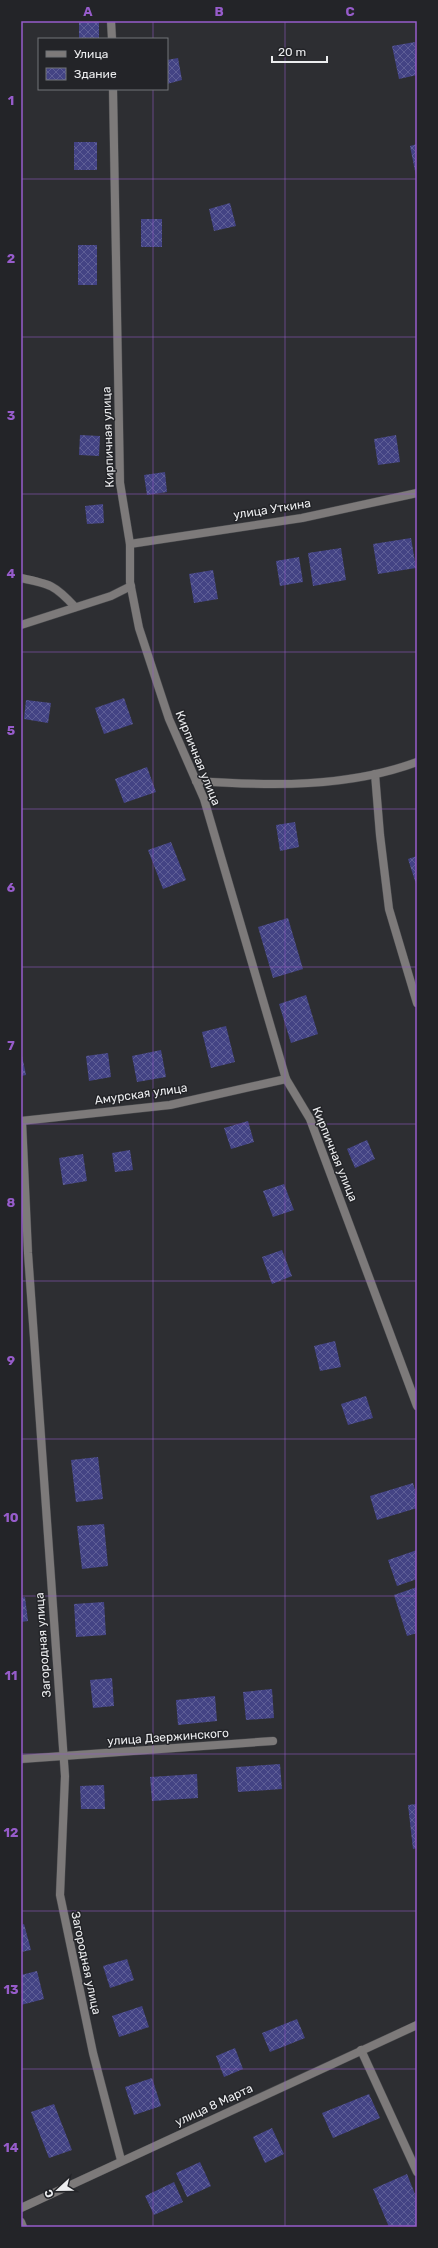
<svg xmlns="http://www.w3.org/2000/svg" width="438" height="2248" viewBox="0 0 438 2248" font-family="Rubik,sans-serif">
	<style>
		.building { fill: url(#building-cross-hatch) }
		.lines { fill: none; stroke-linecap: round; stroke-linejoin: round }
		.service-casing { stroke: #48494c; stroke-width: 9 }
		.minor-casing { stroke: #48494c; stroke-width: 9 }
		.service { stroke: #7d7a7a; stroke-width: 8 }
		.minor { stroke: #7d7a7a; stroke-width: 8 }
		.grid { fill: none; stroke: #975ccb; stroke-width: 1; stroke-opacity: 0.55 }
		.labels { text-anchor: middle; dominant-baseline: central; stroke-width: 3; stroke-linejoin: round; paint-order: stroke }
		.street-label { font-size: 12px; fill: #ecedef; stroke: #232428 }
		.neatline { fill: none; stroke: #975ccb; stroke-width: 1.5 }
		.grid-label { font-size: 13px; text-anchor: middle; font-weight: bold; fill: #975ccb }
	</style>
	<defs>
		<pattern id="building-cross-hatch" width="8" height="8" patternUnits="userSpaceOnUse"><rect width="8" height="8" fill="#434384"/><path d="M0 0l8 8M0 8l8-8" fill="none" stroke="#5e5e96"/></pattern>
	</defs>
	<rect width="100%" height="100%" fill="#2d2e32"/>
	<g class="building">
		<rect x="79" y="21" width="20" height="18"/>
		<polygon points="415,42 417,75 399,79 392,46"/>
		<polygon points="178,58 182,80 167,84 167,60"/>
		<rect x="74" y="142" width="23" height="28"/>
		<polygon points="417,144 417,176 416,176 410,146"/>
		<polygon points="230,203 236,226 214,231 209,209"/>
		<rect x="141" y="219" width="21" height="28"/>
		<rect x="78" y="245" width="19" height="40"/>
		<polygon points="80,435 100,436 99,456 79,455"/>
		<polygon points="396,435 400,462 378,465 374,439"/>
		<polygon points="165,472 167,492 147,495 144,475"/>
		<polygon points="103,504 104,523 87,524 85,506"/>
		<polygon points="411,538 416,568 378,574 373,544"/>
		<polygon points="341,548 346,580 313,586 308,553"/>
		<polygon points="299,557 303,582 280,586 276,561"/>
		<polygon points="213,570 218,599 194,603 189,574"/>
		<polygon points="124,698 133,724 104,734 95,708"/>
		<polygon points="26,700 51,703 48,723 24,719"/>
		<polygon points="147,767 156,792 124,803 115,779"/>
		<polygon points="295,822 299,847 280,851 276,825"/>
		<polygon points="171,842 186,880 163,889 148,850"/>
		<polygon points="417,856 417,884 416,884 408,859"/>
		<polygon points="288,918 303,969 273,978 258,927"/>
		<polygon points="306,995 318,1034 291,1043 279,1004"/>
		<polygon points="226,1026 235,1062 211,1068 202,1032"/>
		<polygon points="161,1050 166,1077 137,1082 132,1056"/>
		<polygon points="21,1051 26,1075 21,1076"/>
		<polygon points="108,1053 111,1077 89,1081 86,1056"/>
		<polygon points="248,1121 254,1142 231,1149 224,1128"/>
		<polygon points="367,1140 375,1159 355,1168 347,1149"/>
		<polygon points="130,1150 133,1170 115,1172 112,1153"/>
		<polygon points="83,1154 87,1181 63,1185 59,1158"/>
		<polygon points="284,1184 294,1210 273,1217 263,1191"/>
		<polygon points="282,1250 292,1276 272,1284 262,1257"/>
		<polygon points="335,1341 341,1367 320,1371 314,1346"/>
		<polygon points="366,1396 373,1418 348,1425 341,1404"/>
		<polygon points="98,1457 103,1499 76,1502 71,1460"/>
		<polygon points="413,1483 417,1497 417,1508 377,1520 370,1496"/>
		<polygon points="104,1524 108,1566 82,1569 77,1526"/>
		<polygon points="417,1550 417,1579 397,1586 388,1560"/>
		<polygon points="417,1587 417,1633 407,1636 394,1595"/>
		<polygon points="25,1597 28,1621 21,1622 21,1598"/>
		<polygon points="104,1602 106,1635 76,1637 74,1604"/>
		<polygon points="112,1678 114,1706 93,1708 90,1680"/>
		<polygon points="272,1689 274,1718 246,1720 243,1692"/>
		<polygon points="215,1696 217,1721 178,1725 176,1700"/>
		<polygon points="280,1764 282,1789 238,1792 236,1767"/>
		<polygon points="197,1774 198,1798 152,1801 150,1777"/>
		<polygon points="104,1785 105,1809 81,1809 80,1786"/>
		<polygon points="417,1804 417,1848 413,1849 408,1805"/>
		<polygon points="24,1924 31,1950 21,1952 21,1925"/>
		<polygon points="127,1959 134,1980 110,1988 103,1966"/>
		<polygon points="37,1971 44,1999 21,2005 21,1975"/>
		<polygon points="142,2006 149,2027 119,2037 112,2016"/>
		<polygon points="297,2019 305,2038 270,2052 262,2033"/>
		<polygon points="235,2048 243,2069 224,2077 216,2056"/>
		<polygon points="152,2078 161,2106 134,2115 125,2087"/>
		<polygon points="369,2094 380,2118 333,2138 322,2113"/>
		<polygon points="54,2104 72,2150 49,2158 31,2112"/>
		<polygon points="272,2128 284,2154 265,2163 253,2137"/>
		<polygon points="200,2162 211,2186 187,2197 176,2173"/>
		<polygon points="407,2174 417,2199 417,2227 389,2227 373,2189"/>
		<polygon points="174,2182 183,2202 154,2215 145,2196"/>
	</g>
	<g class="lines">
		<g class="service-casing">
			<g id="service">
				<path d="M21,578C50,584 55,585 75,607"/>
				<polyline points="375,774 380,835 389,909 417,1003"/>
				<polyline points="21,1759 273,1741"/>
				<polyline points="361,2050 417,2172"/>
				<polyline points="21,2222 23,2227"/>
			</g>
		</g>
		<g class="minor-casing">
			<g id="minor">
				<polyline points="111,21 112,39"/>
				<polyline points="113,89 120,483 130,544 130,582 139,628 169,719 204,799 286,1079 310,1119 417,1406"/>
				<polyline points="130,544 302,518 417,493"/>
				<polyline points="21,625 111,596 131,586"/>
				<path d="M196,781C269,786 347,788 417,762"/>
				<polyline points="21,1121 170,1105 286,1079"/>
				<polyline points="22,1121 28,1253 65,1776 60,1895 93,2053 121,2160"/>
				<polyline points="21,2208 417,2025"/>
			</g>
		</g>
		<use href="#service" class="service"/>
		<use href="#minor" class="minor"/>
	</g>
	<path class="grid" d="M153,21V39M285,21V2227M153,89V2227M21,179H417M21,337H417M21,494H417M21,652H417M21,809H417M21,967H417M21,1124H417M21,1281H417M21,1439H417M21,1596H417M21,1754H417M21,1911H417M21,2069H417"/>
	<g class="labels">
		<g class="street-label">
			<text transform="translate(108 437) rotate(-92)">Кирпичная улица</text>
			<text transform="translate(272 509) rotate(-9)">улица Уткина</text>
			<text transform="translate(198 758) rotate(68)">Кирпичная улица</text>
			<text transform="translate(141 1094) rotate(-8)">Амурская улица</text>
			<text transform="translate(335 1154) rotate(68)">Кирпичная улица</text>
			<text transform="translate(43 1645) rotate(-94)">Загородная улица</text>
			<text transform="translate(168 1737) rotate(-4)">улица Дзержинского</text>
			<text transform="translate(86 1963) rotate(78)">Загородная улица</text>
			<text transform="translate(214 2105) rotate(-25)">улица 8 Марта</text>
		</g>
	</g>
	<rect width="438" height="2248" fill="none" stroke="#232428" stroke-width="44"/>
	<rect x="38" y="38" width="130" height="52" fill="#232428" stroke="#737478"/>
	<rect x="46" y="51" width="20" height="6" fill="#7d7a7a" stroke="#737478"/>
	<text x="74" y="58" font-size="12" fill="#ecedef">Улица</text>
	<rect x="46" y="68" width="20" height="12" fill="url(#building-cross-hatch)" stroke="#737478"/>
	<text x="74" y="78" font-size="12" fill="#ecedef">Здание</text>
	<g transform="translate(58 2190) rotate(248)" stroke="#232428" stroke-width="3" paint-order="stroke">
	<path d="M0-3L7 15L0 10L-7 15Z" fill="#ecedef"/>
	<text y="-6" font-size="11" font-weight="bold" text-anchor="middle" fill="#ecedef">С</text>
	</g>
	<path d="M272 56v6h55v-6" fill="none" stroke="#ecedef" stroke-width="2"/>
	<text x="278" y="56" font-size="12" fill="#ecedef" stroke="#232428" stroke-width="3" paint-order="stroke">20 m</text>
	<rect x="22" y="22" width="394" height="2204" class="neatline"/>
	<g class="grid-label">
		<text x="88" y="16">A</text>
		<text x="219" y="16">B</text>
		<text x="350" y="16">C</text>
		<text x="11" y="105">1</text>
		<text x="11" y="263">2</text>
		<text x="11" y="420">3</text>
		<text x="11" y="578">4</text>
		<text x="11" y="735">5</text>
		<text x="11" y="892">6</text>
		<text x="11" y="1050">7</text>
		<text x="11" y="1207">8</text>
		<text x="11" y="1365">9</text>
		<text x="11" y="1522">10</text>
		<text x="11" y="1680">11</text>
		<text x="11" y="1837">12</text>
		<text x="11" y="1994">13</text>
		<text x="11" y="2152">14</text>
	</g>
</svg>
